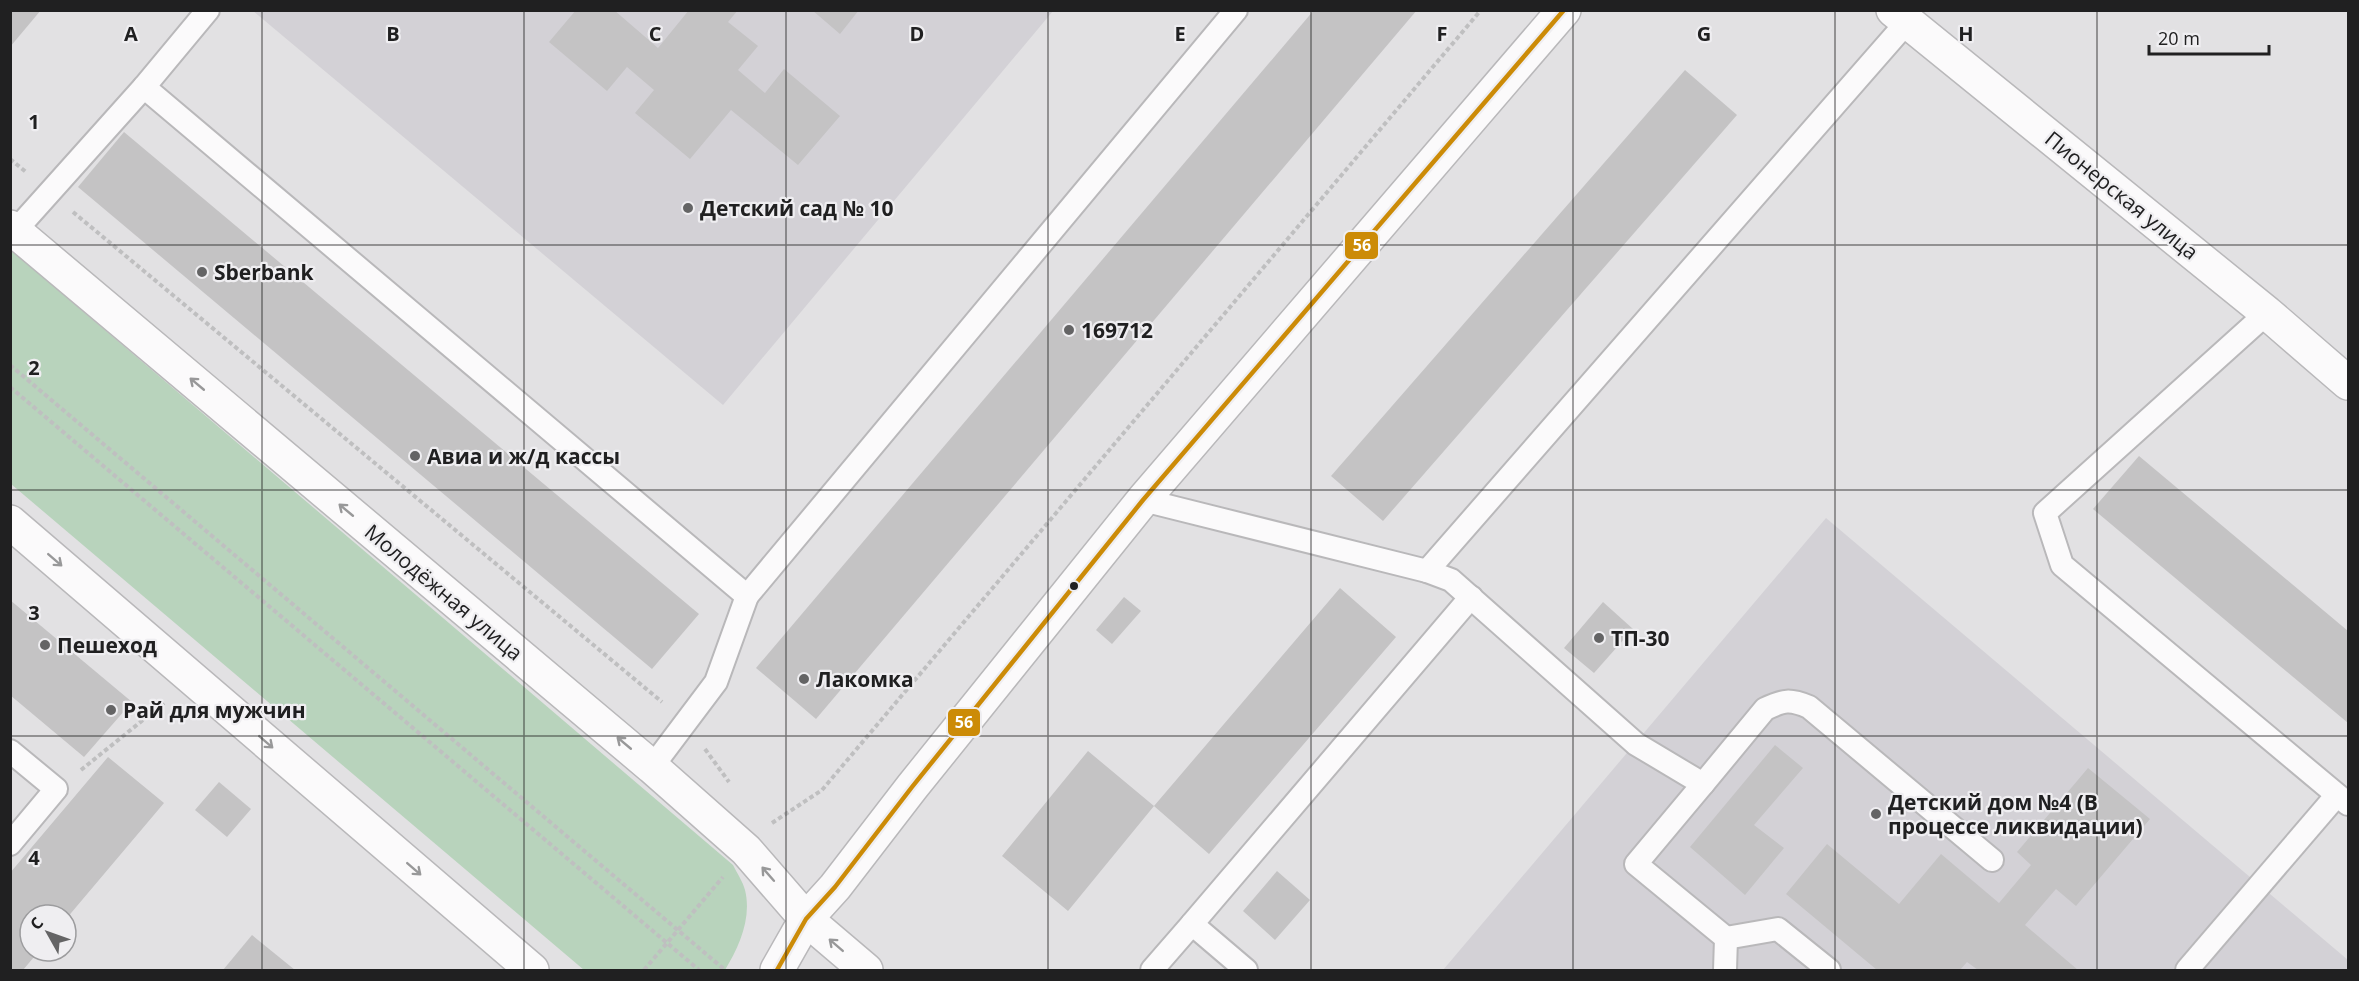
<svg xmlns="http://www.w3.org/2000/svg" width="2359" height="981" viewBox="0 0 2359 981" font-family="'Open Sans',sans-serif">
	<style>
		.built { fill: #d3d1d6 }
		.green { fill: #b8d3bc }
		.building { fill: #c4c3c4 }
		.lines { fill: none; stroke-linecap: round; stroke-linejoin: round }
		.service-casing { stroke: #b9b8ba; stroke-width: 26 }
		.tertiary-casing { stroke: #b9b8ba; stroke-width: 36 }
		.secondary-casing { stroke: #b9b8ba; stroke-width: 36 }
		.path { stroke: #bfbfc0; stroke-width: 4; stroke-dasharray: 4.5 3; stroke-linecap: butt }
		.service { stroke: #fbfafb; stroke-width: 22 }
		.tertiary { stroke: #fbfafb; stroke-width: 33 }
		.secondary { stroke: #fbfafb; stroke-width: 33 }
		.bus-1-casing { stroke: #efeef1; stroke-width: 9 }
		.bus-1 { stroke: #cc8b07; stroke-width: 4.5 }
		.oneway { stroke: #989899 }
		.grid { fill: none; stroke: #202021; stroke-width: 1.5; stroke-opacity: 0.55 }
		.poi-dot { fill: #646465; stroke: #efeef1; stroke-width: 2 }
		.bus-dot { fill: #202021; stroke: #efeef1; stroke-width: 2 }
		.labels { text-anchor: middle; dominant-baseline: central; stroke-width: 4.5; stroke-linejoin: round; paint-order: stroke }
		.street-label { font-size: 21px; fill: #202021; stroke: #efeef1 }
		.poi-label { font-size: 21px; font-weight: bold; fill: #202021; stroke: #efeef1; text-anchor: start }
		.grid-label { font-size: 20px; text-anchor: middle; font-weight: bold; fill: #202021; stroke: #efeef1; stroke-width: 4.5; stroke-linejoin: round; paint-order: stroke }
		.line-badge { stroke: #efeef1; stroke-width: 2 }
		.badge-label { font-size: 16px; text-anchor: middle; font-weight: bold; fill: #fff }
	</style>
	<rect width="100%" height="100%" fill="#e2e1e3"/>
	<g class="built">
		<polygon points="252,10 1053,11 723,405"/>
		<polygon points="1826,518 2348,960 2348,970 1443,970"/>
	</g>
	<path class="green" d="M11,250L733,865C737,873 743,882 745,890C752,918 739,947 725,970H584L11,484Z"/>
	<g class="building">
		<polygon points="10,10 41,10 10,47"/>
		<polygon points="576,10 614,10 658,48 689,10 738,10 728,22 758,46 738,70 765,93 784,69 840,116 798,165 731,110 690,159 635,113 654,90 627,67 607,91 549,42"/>
		<polygon points="812,10 859,10 840,34"/>
		<polygon points="1314,10 1417,10 816,719 756,668"/>
		<polygon points="1685,70 1737,115 1383,521 1331,476"/>
		<polygon points="124,132 699,614 652,669 78,187"/>
		<polygon points="2139,456 2348,631 2348,723 2093,509"/>
		<polygon points="1340,588 1396,637 1209,854 1154,806 1068,911 1002,856 1088,751 1154,806"/>
		<polygon points="1124,597 1141,611 1112,644 1096,630"/>
		<polygon points="10,600 132,702 84,757 10,695"/>
		<polygon points="1603,602 1633,629 1594,673 1564,648"/>
		<polygon points="1775,745 1803,768 1754,825 1784,848 1745,895 1690,847"/>
		<polygon points="108,757 164,803 66,919 66,915 30,915 30,951 39,951 23,970 10,970 10,873"/>
		<polygon points="2088,768 2150,819 2076,906 2056,889 2025,925 2078,970 1978,970 1967,962 1960,970 1877,970 1786,894 1827,844 1899,904 1941,854 1999,903 2031,865 2017,852"/>
		<polygon points="219,782 251,809 227,837 195,810"/>
		<polygon points="1277,871 1310,900 1275,940 1243,911"/>
		<polygon points="252,935 295,970 223,970"/>
	</g>
	<g class="lines">
		<g class="service-casing">
			<g id="service">
				<polyline points="144,87 747,596 1236,10"/>
				<polyline points="15,231 144,87 208,10"/>
				<polyline points="2267,313 2045,513 2062,565 2348,804"/>
				<polyline points="1143,500 1427,571"/>
				<polyline points="10,751 56,789 10,844"/>
				<polyline points="652,767 716,682 747,596"/>
				<path d="M1703,784L1765,709C1784,700 1790,699 1809,707L1992,860"/>
				<polyline points="1726,938 1778,929 1829,970"/>
				<polyline points="1152,970 1192,924"/>
				<polyline points="1246,970 1192,924 1471,597"/>
				<polyline points="1725,970 1726,938 1636,864 1703,784 1636,744 1451,580 1427,571 1907,22"/>
				<polyline points="2187,970 2337,795"/>
			</g>
		</g>
		<g class="tertiary-casing">
			<g id="tertiary">
				<polyline points="1893,10 2267,313 2348,383"/>
				<polyline points="806,919 835,887 912,787 1143,500 1564,10"/>
			</g>
		</g>
		<g class="secondary-casing">
			<g id="secondary">
				<polyline points="10,227 652,767 746,850 806,919 866,970"/>
				<polyline points="10,522 532,970"/>
				<polyline points="777,970 806,919"/>
			</g>
		</g>
		<g class="path">
			<polyline points="10,159 26,172"/>
			<polyline points="73,212 662,702"/>
			<polyline points="10,365 725,970"/>
			<polyline points="10,387 699,970"/>
			<polyline points="705,749 729,782"/>
			<polyline points="81,770 164,703"/>
			<polyline points="772,823 822,790 1481,10"/>
			<polyline points="644,970 723,877"/>
		</g>
		<use href="#service" class="service"/>
		<use href="#tertiary" class="tertiary"/>
		<use href="#secondary" class="secondary"/>
		<g class="bus-1-casing">
			<polyline id="bus-1" points="777,970 806,919 835,887 912,787 1143,500 1564,10"/>
		</g>
		<use href="#bus-1" class="bus-1"/>
	</g>
	<defs><path id="oneway-shaft" d="M-6 0H5M1.5-3L5.5 0L1.5 3" fill="none" stroke-width="1.6" stroke-linecap="round" stroke-linejoin="round" transform="scale(1.5)"/></defs>
	<g class="oneway">
		<use href="#oneway-shaft" transform="translate(197 384) rotate(-140)"/>
		<use href="#oneway-shaft" transform="translate(346 510) rotate(-140)"/>
		<use href="#oneway-shaft" transform="translate(55 560) rotate(41)"/>
		<use href="#oneway-shaft" transform="translate(266 742) rotate(41)"/>
		<use href="#oneway-shaft" transform="translate(624 743) rotate(-140)"/>
		<use href="#oneway-shaft" transform="translate(414 869) rotate(41)"/>
		<use href="#oneway-shaft" transform="translate(768 874) rotate(-131)"/>
		<use href="#oneway-shaft" transform="translate(836 945) rotate(-139)"/>
	</g>
	<path class="grid" d="M262,10V970M524,10V970M786,10V970M1048,10V970M1311,10V970M1573,10V970M1835,10V970M2097,10V970M10,245H2348M10,490H2348M10,736H2348"/>
	<g class="poi-dot">
		<circle cx="688" cy="208" r="6"/>
		<circle cx="202" cy="272" r="6"/>
		<circle cx="1069" cy="330" r="6"/>
		<circle cx="415" cy="456" r="6"/>
		<circle cx="1599" cy="638" r="6"/>
		<circle cx="45" cy="645" r="6"/>
		<circle cx="804" cy="679" r="6"/>
		<circle cx="111" cy="710" r="6"/>
		<circle cx="1876" cy="814" r="6"/>
	</g>
	<circle class="bus-dot" cx="1074" cy="586" r="5"/>
	<g class="labels">
		<g class="street-label">
			<text transform="translate(2122 195) rotate(39)">Пионерская улица</text>
			<text transform="translate(444 592) rotate(40)">Молодёжная улица</text>
		</g>
		<g class="poi-label">
			<text x="700" y="208">Детский сад № 10</text>
			<text x="214" y="272">Sberbank</text>
			<text x="1081" y="330">169712</text>
			<text x="427" y="456">Авиа и ж/д кассы</text>
			<text x="1611" y="638">ТП-30</text>
			<text x="57" y="645">Пешеход</text>
			<text x="816" y="679">Лакомка</text>
			<text x="123" y="710">Рай для мужчин</text>
			<text x="1888" y="802">Детский дом №4 (В<tspan x="1888" dy="24">процессе ликвидации)</tspan></text>
		</g>
	</g>
	<g class="grid-label">
		<text x="131" y="41">A</text>
		<text x="393" y="41">B</text>
		<text x="655" y="41">C</text>
		<text x="917" y="41">D</text>
		<text x="1180" y="41">E</text>
		<text x="1442" y="41">F</text>
		<text x="1704" y="41">G</text>
		<text x="1966" y="41">H</text>
		<text x="34" y="129">1</text>
		<text x="34" y="375">2</text>
		<text x="34" y="620">3</text>
		<text x="34" y="865">4</text>
	</g>
	<g class="line-badge">
		<rect x="1344" y="231" width="35" height="29" rx="6" fill="#cc8b07"/>
		<rect x="947" y="708" width="34" height="29" rx="6" fill="#cc8b07"/>
	</g>
	<g class="badge-label">
		<text x="1362" y="251">56</text>
		<text x="964" y="728">56</text>
	</g>
	<rect width="2359" height="981" fill="none" stroke="#202021" stroke-width="24"/>
	<g transform="translate(48 933) rotate(310)"><circle r="28" fill="#efeef1" stroke="#9c9c9e" stroke-width="1.5"/>
	<path d="M0-4.5L10 22L0 15L-10 22Z" fill="#646465"/>
	<text y="-9" font-size="16" font-weight="bold" text-anchor="middle" fill="#202021">С</text>
	</g>
	<path d="M2149 45v9h120v-9" fill="none" stroke="#202021" stroke-width="3"/>
	<text x="2158" y="45" font-size="18" fill="#202021" stroke="#efeef1" stroke-width="4.5" paint-order="stroke">20 m</text>
</svg>
